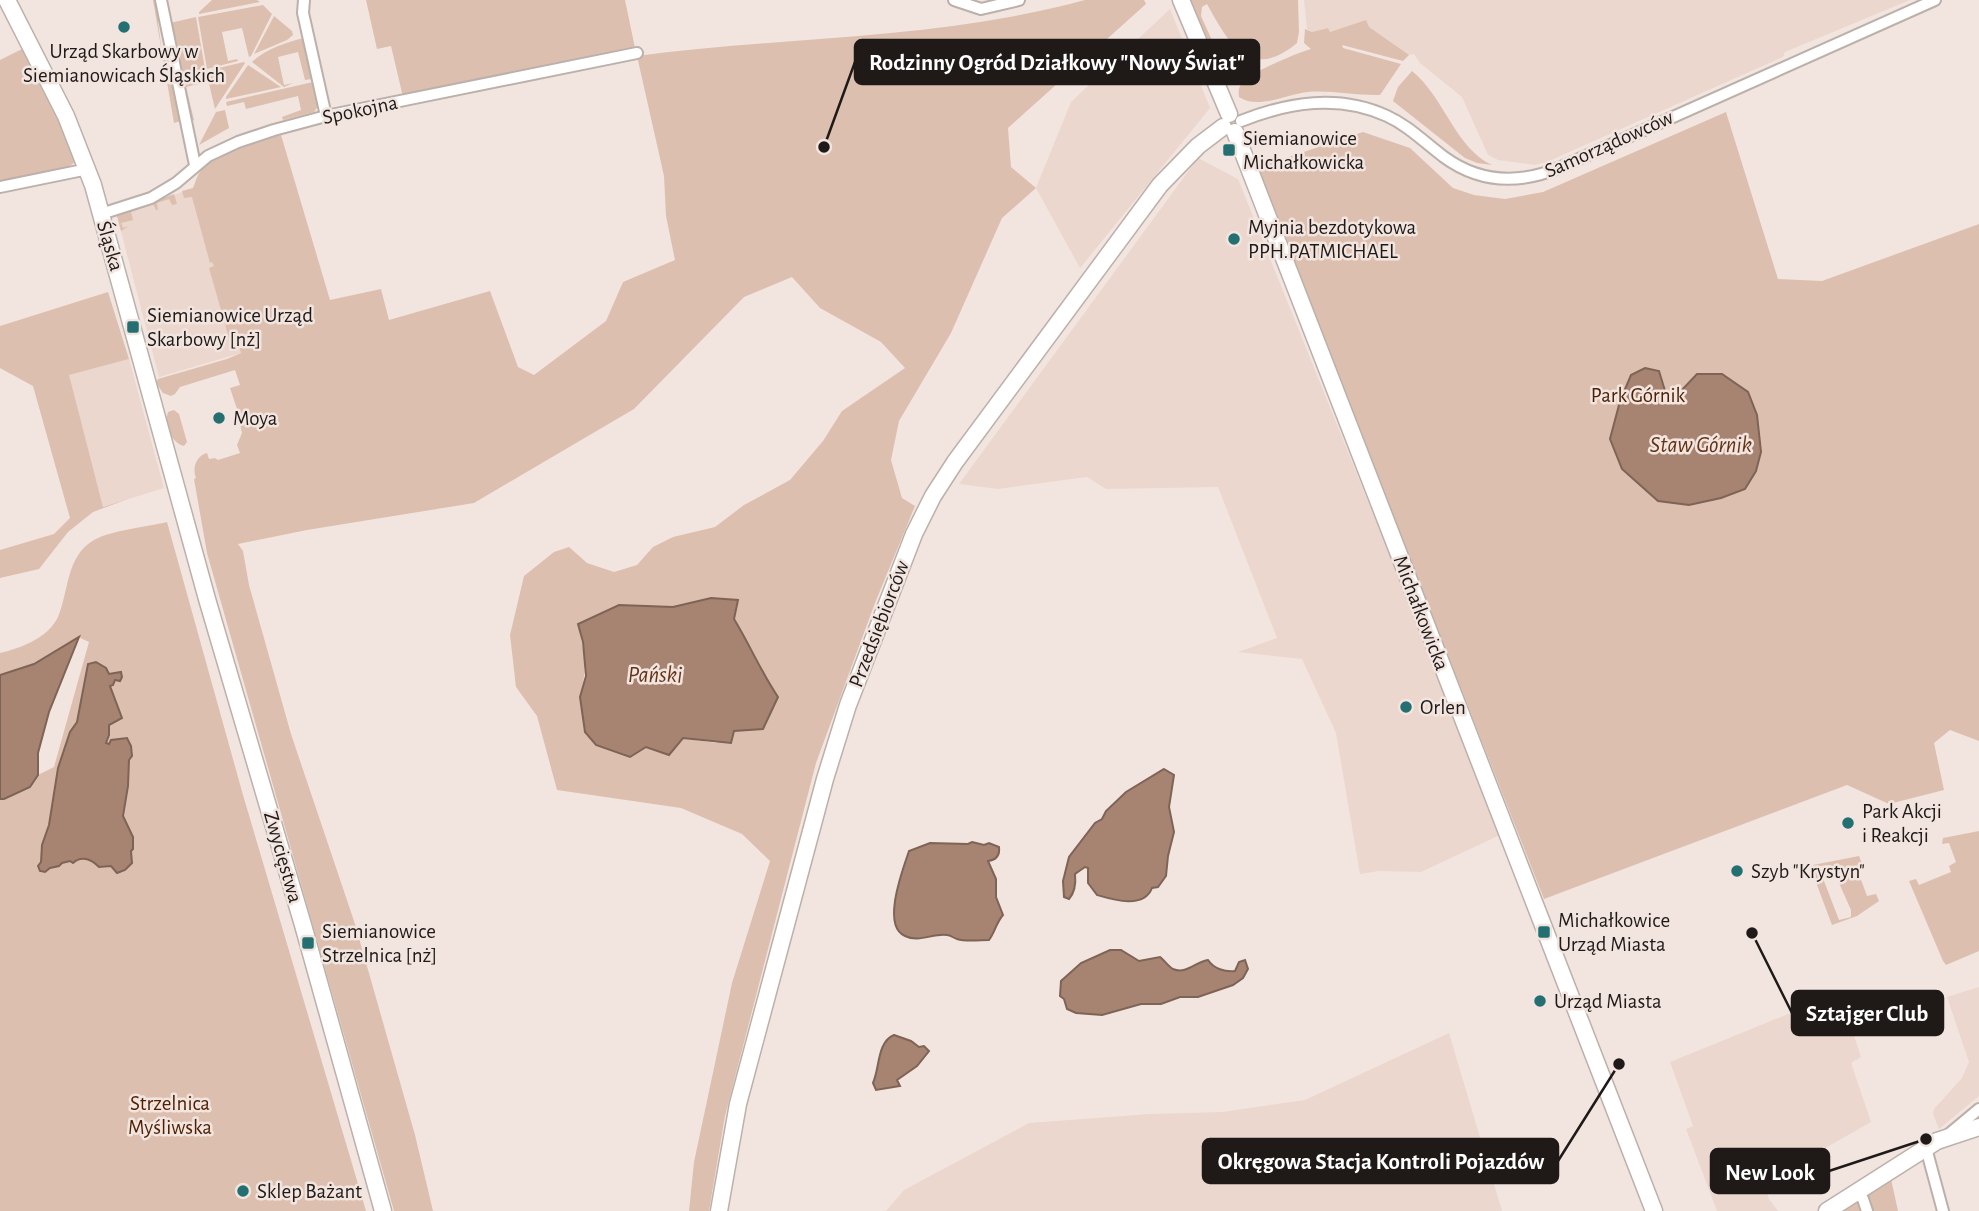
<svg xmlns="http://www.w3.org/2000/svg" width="1979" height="1211" viewBox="0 0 1979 1211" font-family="'Alegreya Sans',sans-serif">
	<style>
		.built { fill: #ebd7cd }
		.green { fill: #ddbfaf; fill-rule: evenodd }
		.water { fill: #a78371; stroke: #7e6456; stroke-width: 2 }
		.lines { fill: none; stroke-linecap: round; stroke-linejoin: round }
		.street-casing { stroke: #bcb0aa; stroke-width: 14 }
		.secondary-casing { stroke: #bcb0aa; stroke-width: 19 }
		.street { stroke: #fff; stroke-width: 10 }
		.secondary { stroke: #fff; stroke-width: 16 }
		.poi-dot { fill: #246f72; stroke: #f2e5df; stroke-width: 2.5 }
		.labels { text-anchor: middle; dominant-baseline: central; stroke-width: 5; stroke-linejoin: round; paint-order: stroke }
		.poi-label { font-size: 21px; fill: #1f1a18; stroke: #f2e5df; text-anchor: start }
		.street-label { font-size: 21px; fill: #1f1a18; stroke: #f2e5df }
		.park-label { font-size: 21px; fill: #4e1f00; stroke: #f2e5df }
		.water-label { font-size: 23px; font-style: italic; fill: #653416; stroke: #f2e5df }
		.leader { fill: none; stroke: #1f1a18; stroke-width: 2.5 }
		.callout-dot { fill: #1f1a18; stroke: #f2e5df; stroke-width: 2.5 }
		.callout { fill: #1f1a18; stroke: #1f1a18; stroke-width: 2.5 }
		.callout-label { font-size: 23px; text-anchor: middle; font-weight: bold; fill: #fff }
	</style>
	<rect width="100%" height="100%" fill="#f2e5df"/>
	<g class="built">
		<polygon points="1304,0 1910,0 1785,52 1783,57 1547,162 1535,165 1498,160 1488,155 1462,97 1420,63 1414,54 1408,55 1330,33 1328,28 1312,32 1307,29"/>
		<polygon points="1170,9 1210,108 1080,268 1036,188 1071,102"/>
		<polygon points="1198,158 1238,179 1502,834 1421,872 1379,871 1360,874 1336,733 1302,659 1238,652 1277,638 1218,487 1106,489 1087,477 998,489 959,484"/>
		<polygon points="193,188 241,353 159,377 117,216"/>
		<polygon points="129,359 164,488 103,507 68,375"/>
		<polygon points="1979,987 1979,1096 1939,1129 1933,1114 1934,1109 1962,1078 1969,1062 1947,997"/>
		<polygon points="1840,993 1861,1057 1851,1063 1871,1122 1764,1183 1769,1199 1778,1211 1717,1211 1686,1129 1693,1126 1670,1062"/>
		<polygon points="1449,1033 1502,1211 886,1211 904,1190 1029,1123 1150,1114 1223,1112 1305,1100"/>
	</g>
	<g class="green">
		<polygon points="153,0 158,0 162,21 158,22 162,52 168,51 172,73 166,77 167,83 174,85 181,121 174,123"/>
		<polygon points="212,0 257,0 260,2 199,14 199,12"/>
		<polygon points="366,0 625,0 635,48 403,97 391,46 377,49"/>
		<path d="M1085,0H1144L1146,4L1008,128L1011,167L1036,188L1002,218L951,333L899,421L891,460L902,498L915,506L875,603L816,763L725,1116L709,1211H689L694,1162L732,983L770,861L742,834L681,808L557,790L537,716L516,687L510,635L524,576L554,552L569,547L587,563L614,572L637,565L653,547L673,537L715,527L744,505L790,480L823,441L842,411L905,368L881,342L820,308L792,277L744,297L634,409L474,503L307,530L238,544L243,551L249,585L291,734L355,924L415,1135L433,1211H394L207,553L194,479L196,478C192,468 196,456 207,453L209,459L215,458L218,460L240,453L237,445L242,433L239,418L242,416L240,409H237L230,388L240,385L235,370L180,387L175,394L171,396L163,393L156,383L158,379L227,359L241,353L236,336L229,338L209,268L214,266L212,262L210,263L192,197L184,198L182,191L193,188C195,183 197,176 200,172C214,152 259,141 281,135L330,300L381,289L389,320L490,291L518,367L534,375L606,321L623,282L675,260L666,216L664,176L637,56C786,36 939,40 1085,0ZM711,598L738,600L734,619C750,645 761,672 778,697L716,743L683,738L646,747L580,697C588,668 584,652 578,624L619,605L673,607Z"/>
		<path d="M1188,0H1298L1299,32L1297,43C1250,82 1229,44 1207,4L1202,7L1201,16L1216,49L1214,51Z"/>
		<polygon points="263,5 272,14 251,56 249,57 242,28 222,32 228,61 237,59 238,61 207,69 198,17"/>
		<polygon points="274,16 292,31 293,35 287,40 254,54"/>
		<polygon points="196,17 205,69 180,74 170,23"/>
		<path d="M1366,20L1369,27L1409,55L1403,61L1342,45L1343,48L1401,64L1380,95C1356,96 1332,90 1308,92C1287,94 1258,110 1239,97C1238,90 1239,86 1244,81C1254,71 1297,53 1311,49L1304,43L1305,29L1312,32L1328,28L1330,32Z"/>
		<path d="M304,38L312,79L305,80L298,52L278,57L284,85L293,83L284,87L252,62C264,50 287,42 304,38Z"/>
		<polygon points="22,49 59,122 75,162 67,168 0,181 0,60"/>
		<polygon points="244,62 245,63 215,109 206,71"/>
		<polygon points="248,65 281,87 226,99 226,97"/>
		<polygon points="204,71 207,82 186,87 194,120 189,121 180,77"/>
		<path d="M1412,71C1445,98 1455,148 1492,165L1477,163L1465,158L1393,101L1398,87Z"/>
		<polygon points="313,82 318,106 314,112 283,120 282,117 301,110 298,96 246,109 244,102 227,106 226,102"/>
		<polygon points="225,110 229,128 199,145 216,112"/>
		<polygon points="1726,112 1778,279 1822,281 1979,224 1979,741 1950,730 1934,743 1944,790 1889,804 1847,785 1544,899 1256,168 1363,132 1410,148 1453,188 1474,195 1505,199 1543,192"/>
		<polygon points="174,194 177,204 172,205 169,199 157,203 158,210 156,210 153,204 131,212 133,220 121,223 123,228 129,226 121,231 117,216"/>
		<polygon points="108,292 129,359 69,375 103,507 128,499 93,512 68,532 39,569 0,578 0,550 54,534 70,518 33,386 0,368 0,326"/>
		<path d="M174,410L179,414L187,442L184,446C171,443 164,424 168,412Z"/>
		<path d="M167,522L243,795L366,1211H0V799H4L30,787L38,775L54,767L89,642L78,637L34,664L0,675V653C21,648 48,638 58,617C69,591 66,556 94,540C112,530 146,527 167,522Z"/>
		<polygon points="1979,831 1979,951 1946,965 1943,961 1909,881 1916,879 1919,885 1951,872 1949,866 1956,862 1949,843 1942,844 1943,838"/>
		<path d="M1859,856L1863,866L1857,869L1867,896L1876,894L1879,901L1857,916L1832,925L1811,869L1813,865ZM1831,865L1851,910V917L1839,920L1819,868L1821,866Z"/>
		<polygon points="1891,1179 1898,1211 1843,1211"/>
	</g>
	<g class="water">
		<polygon points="1645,368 1659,371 1666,394 1680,392 1697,374 1722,374 1748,392 1757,415 1761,452 1756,471 1745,489 1721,498 1689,505 1658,501 1622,469 1610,439 1620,401 1631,375"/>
		<path d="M711,598L738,600L734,619C750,645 761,672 778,697L763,729L734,731L731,743L683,738L669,755L646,747L630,757L596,745L585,732L580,697L586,676L583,642L578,624L619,605L673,607Z"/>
		<polygon points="79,637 49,712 38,753 38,775 30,787 4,799 0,799 0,675 34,664"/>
		<path d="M96,662L106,668L109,674L121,672L122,677L120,681L115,680L113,685L110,686L122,718L109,725V735L106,743L109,744L111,740L127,738L131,746L132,756L129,760L128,786L123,816L133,837V849L131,851L132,863L125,870L117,873L111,866L99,867C91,859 81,855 73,863L70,861L62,863L59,866L50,868L45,872L40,871L38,866L41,862L42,845L49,825L58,768L70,732L77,722L88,664Z"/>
		<path d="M1164,769L1174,775L1169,807L1174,832L1168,856L1166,876L1158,887L1152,888C1144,909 1114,900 1097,895L1088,883V868L1085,867L1075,874C1076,883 1075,892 1069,899L1064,897L1063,881L1069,857L1095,823L1102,819L1106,811L1126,792Z"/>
		<path d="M972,842L984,845L989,843L999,847C1000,855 996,860 988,861L996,879V897L1003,915C996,923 995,932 989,940C980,940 966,942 957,939C953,938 951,935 947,935C933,933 919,943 905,936C881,926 903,869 909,851L930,843L968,844Z"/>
		<path d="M1110,950H1121L1139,961L1160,957C1164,960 1169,967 1173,969C1186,975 1197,961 1208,960C1214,969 1225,972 1235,971L1239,962L1245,960L1248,969L1243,978L1233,985L1198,997H1180L1161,1004H1141L1102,1015L1076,1013L1067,1009L1064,999L1060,996L1061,981L1081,963Z"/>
		<path d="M894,1035L911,1041L919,1047L924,1046L929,1051L917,1066L897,1080L900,1086L876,1090L873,1083C880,1067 877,1042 894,1035Z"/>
	</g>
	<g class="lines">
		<g class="street-casing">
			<g id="street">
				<polyline points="161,0 195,165"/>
				<polyline points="304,0 303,13 326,116"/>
				<polyline points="954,0 981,9 1019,0"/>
				<path d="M1241,121C1289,102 1339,94 1387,116C1409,126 1425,143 1444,157C1481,184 1521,184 1561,167L1935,0"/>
				<polyline points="0,187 88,169"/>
				<polyline points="101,214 151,198 176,183 208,156 238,142 274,130 326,116 637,53"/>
				<polyline points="1949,1134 1979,1109"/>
				<polyline points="1926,1148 1943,1211"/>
				<polyline points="1856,1192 1863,1199 1867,1211"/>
			</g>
		</g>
		<g class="secondary-casing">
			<g id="secondary">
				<polyline points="7,0 66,116 93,185 207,599 303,925 383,1211"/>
				<polyline points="1181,0 1229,114"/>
				<polyline points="1235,132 1654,1211"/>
				<polyline points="719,1211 738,1104 825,779 848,705 914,534 933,496 955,462 1160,185 1198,146 1223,127"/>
				<polyline points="1827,1211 1937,1141 1979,1127"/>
			</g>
		</g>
		<use href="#street" class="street"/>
		<use href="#secondary" class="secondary"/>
	</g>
	<g class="poi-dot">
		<circle cx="124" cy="27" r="7"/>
		<rect x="1222" y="143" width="14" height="14" rx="3.5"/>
		<circle cx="1234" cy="239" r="7"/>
		<rect x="126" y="320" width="14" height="14" rx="3.5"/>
		<circle cx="219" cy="418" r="7"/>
		<circle cx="1406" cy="707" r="7"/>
		<circle cx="1848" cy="823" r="7"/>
		<circle cx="1737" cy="871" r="7"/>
		<rect x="1537" y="925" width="14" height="14" rx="3.5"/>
		<rect x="301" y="936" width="14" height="14" rx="3.5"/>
		<circle cx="1540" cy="1001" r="7"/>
		<circle cx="243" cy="1191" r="7"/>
	</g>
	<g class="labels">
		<g class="poi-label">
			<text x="124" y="51" text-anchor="middle">Urząd Skarbowy w<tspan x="124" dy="24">Siemianowicach Śląskich</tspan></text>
			<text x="1243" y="138">Siemianowice<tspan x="1243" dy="24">Michałkowicka</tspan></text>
			<text x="1248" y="227">Myjnia bezdotykowa<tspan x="1248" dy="24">PPH.PATMICHAEL</tspan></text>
			<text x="147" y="315">Siemianowice Urząd<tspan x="147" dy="24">Skarbowy [nż]</tspan></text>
			<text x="233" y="418">Moya</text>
			<text x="1420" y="707">Orlen</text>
			<text x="1862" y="811">Park Akcji<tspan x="1862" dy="24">i Reakcji</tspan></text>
			<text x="1751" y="871">Szyb "Krystyn"</text>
			<text x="1558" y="920">Michałkowice<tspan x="1558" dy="24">Urząd Miasta</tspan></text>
			<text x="322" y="931">Siemianowice<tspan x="322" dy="24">Strzelnica [nż]</tspan></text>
			<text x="1554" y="1001">Urząd Miasta</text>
			<text x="257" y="1191">Sklep Bażant</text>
		</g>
		<g class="street-label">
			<text transform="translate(360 110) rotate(-12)">Spokojna</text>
			<text transform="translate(1609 144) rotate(-24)">Samorządowców</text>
			<text transform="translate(110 246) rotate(74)">Śląska</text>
			<text transform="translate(1421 613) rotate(69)">Michałkowicka</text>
			<text transform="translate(879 624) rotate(-69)">Przedsiębiorców</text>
			<text transform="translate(283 857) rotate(74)">Zwycięstwa</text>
		</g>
		<g class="park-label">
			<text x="1638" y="395">Park Górnik</text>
			<text x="170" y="1103">Strzelnica<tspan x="170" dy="24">Myśliwska</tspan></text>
		</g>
		<g class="water-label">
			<text x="1701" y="445">Staw Górnik</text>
			<text x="655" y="675">Pański</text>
		</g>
	</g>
	<path class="leader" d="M824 147L855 62M1752 933L1792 1013M1619 1064L1558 1161M1926 1139L1829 1171"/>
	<g class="callout-dot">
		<circle cx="824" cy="147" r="7"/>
		<circle cx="1752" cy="933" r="7"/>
		<circle cx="1619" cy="1064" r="7"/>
		<circle cx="1926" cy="1139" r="7"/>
	</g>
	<g class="callout">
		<rect x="855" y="40" width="404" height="44" rx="7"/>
		<rect x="1792" y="991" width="151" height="44" rx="7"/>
		<rect x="1203" y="1139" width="355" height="44" rx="7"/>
		<rect x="1711" y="1149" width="118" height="44" rx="7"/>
	</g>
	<g class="callout-label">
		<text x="1057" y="70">Rodzinny Ogród Działkowy "Nowy Świat"</text>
		<text x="1867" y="1021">Sztajger Club</text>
		<text x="1381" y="1169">Okręgowa Stacja Kontroli Pojazdów</text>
		<text x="1770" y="1180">New Look</text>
	</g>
</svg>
